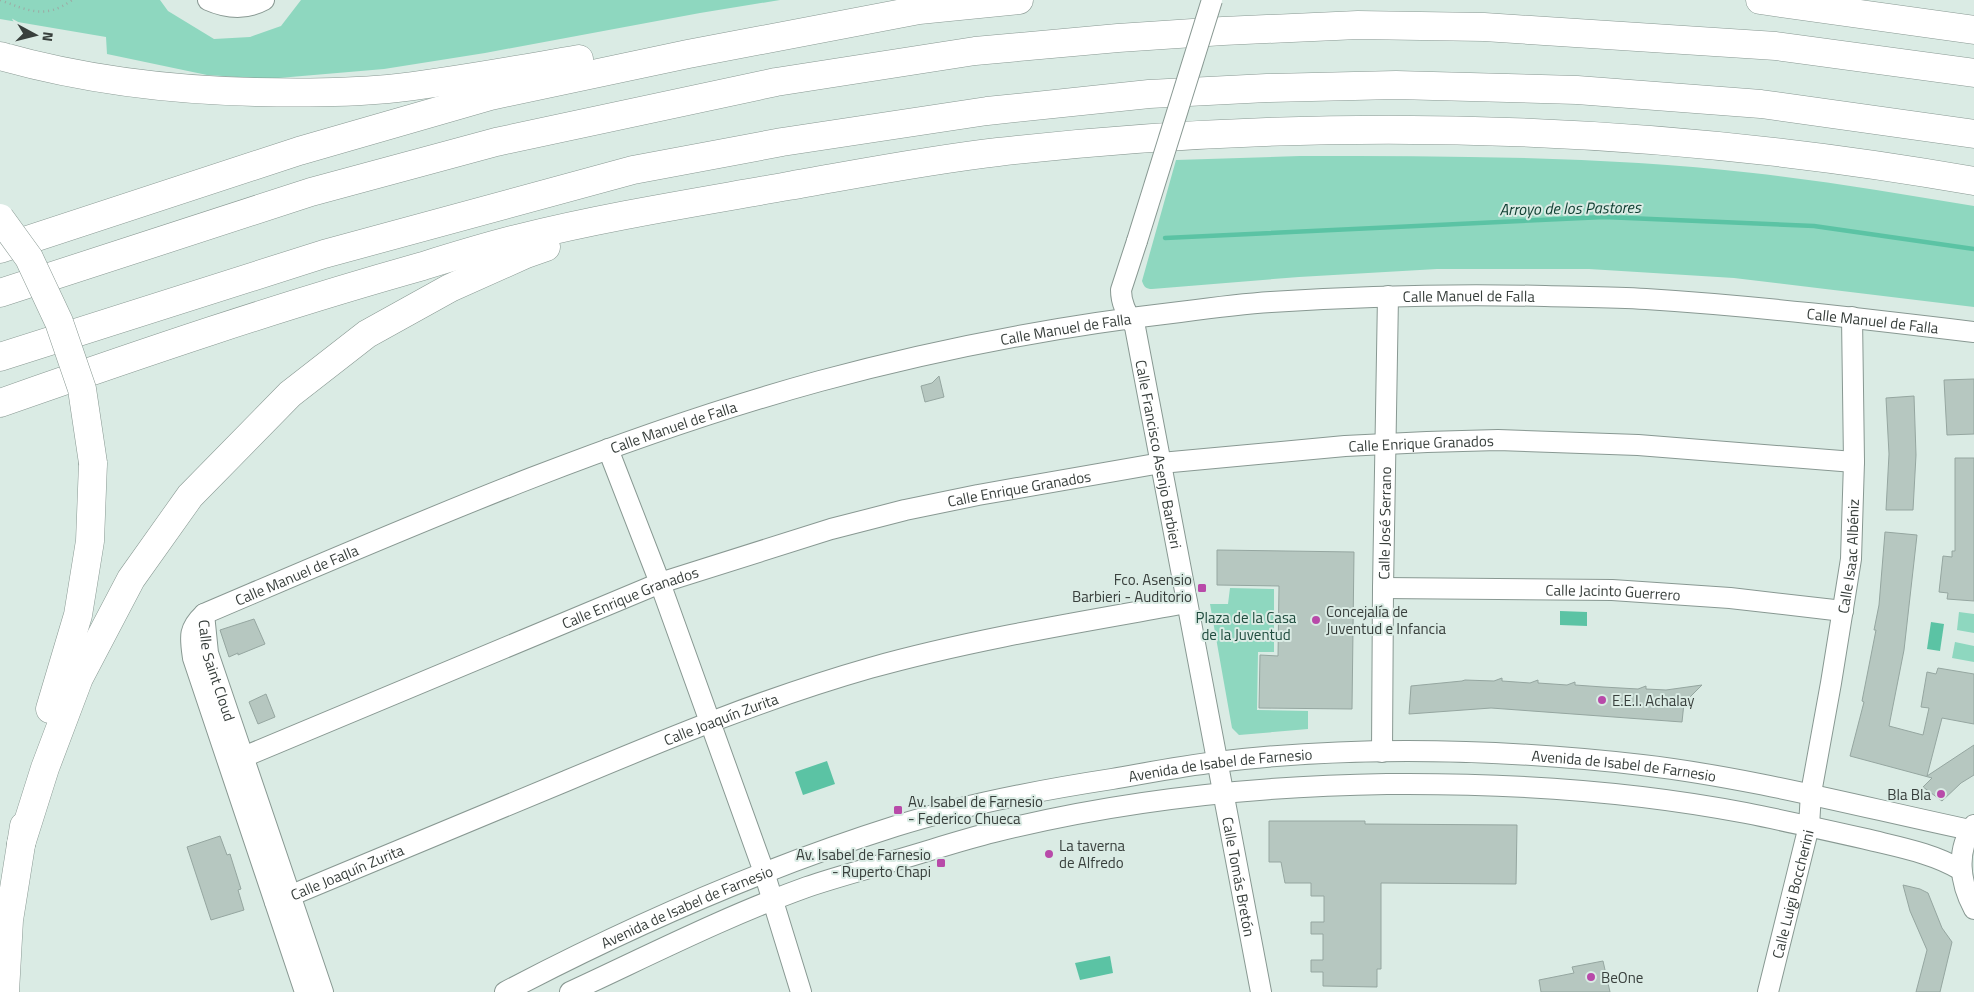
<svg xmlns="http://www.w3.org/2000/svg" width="1974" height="992" viewBox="0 0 1974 992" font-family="'Titillium Web',sans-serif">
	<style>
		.green { fill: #8ed7bf }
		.water { fill: #5bc3a4 }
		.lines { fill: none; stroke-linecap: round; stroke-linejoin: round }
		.stream { stroke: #5bc3a4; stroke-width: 4.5 }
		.building { fill: #b6c7c0; stroke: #95a6a0 }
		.minor-casing { stroke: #889892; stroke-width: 22 }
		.highway-casing { stroke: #889892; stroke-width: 29 }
		.path { stroke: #9daaa4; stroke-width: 2.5; stroke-dasharray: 1 4; stroke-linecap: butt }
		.minor { stroke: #fff; stroke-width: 20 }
		.highway { stroke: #fff; stroke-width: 28 }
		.minor-bridge-casing { stroke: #889892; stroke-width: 22; stroke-linecap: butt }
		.highway-bridge-casing { stroke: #889892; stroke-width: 29; stroke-linecap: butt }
		.minor-bridge { stroke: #fff; stroke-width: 20 }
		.highway-bridge { stroke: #fff; stroke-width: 28 }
		.poi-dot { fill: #b84aa9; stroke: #daebe4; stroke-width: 2 }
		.labels { text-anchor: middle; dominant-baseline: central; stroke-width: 4; stroke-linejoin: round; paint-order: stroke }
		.street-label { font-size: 15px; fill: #383f3c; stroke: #daebe4 }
		.poi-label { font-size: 15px; fill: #383f3c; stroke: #daebe4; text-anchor: start }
		.park-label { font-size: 15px; fill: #1e4b3d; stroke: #daebe4 }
		.water-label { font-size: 16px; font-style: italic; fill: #0e3d30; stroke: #daebe4 }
	</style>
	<rect width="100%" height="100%" fill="#daebe4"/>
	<g class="green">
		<polygon points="0,0 160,0 168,11 214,39 250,37 281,26 301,0 780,0 700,13 485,53 384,69 267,79 207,75 107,54 106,37 0,19"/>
		<path d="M1300,156C1451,156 1603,156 1753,173C1827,181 1901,194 1974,206V307L1734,278L1589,269H1437L1299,277L1152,289C1146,289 1144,287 1142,281L1176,160Z"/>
		<polygon points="1230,588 1274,589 1274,652 1258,652 1257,710 1308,711 1308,729 1239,735 1232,728 1210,604 1228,604"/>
		<polygon points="1959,612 1974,614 1974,633 1957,630"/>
		<polygon points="1955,642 1974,646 1974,662 1952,658"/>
	</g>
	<g class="water">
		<polygon points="1560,611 1587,612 1587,626 1560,625"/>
		<polygon points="1931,622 1944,624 1940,651 1927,649"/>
		<polygon points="827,761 835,784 803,795 795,772"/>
		<polygon points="1110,956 1113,973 1080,980 1075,963"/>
	</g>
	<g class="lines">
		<polyline class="stream" points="1165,238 1604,217 1814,226 1974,249"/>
	</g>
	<g class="building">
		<polygon points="939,376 944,397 925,402 921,386 932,383"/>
		<polygon points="1974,379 1974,434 1947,435 1944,380"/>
		<polygon points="1914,396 1916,455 1913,510 1886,510 1889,454 1886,398"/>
		<polygon points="1955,458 1974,458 1974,601 1947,599 1948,593 1939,592 1943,556 1952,557 1952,551 1955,551"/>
		<polygon points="1885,532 1917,535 1904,650 1889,726 1923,735 1929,708 1921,707 1927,672 1936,674 1938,668 1974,674 1974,724 1942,718 1927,776 1974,745 1974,775 1961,783 1942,801 1923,787 1932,778 1850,756 1864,702 1862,701 1876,630 1874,630 1879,605"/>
		<polygon points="1217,550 1354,552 1352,709 1259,708 1260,655 1278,656 1279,586 1217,585"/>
		<polygon points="254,619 265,644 238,655 238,653 229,657 220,630"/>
		<polygon points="1502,678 1502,681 1530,683 1538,680 1538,683 1567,685 1575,682 1575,685 1603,687 1638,689 1646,686 1646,689 1666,690 1702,685 1684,703 1682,722 1491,708 1409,714 1411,686 1462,681 1465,680 1494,681"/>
		<polygon points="266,694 275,717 258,724 249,702"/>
		<polygon points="1269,821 1365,821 1365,824 1517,825 1516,884 1381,883 1381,969 1377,969 1377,987 1323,986 1323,972 1311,972 1311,960 1323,960 1323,934 1311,934 1311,922 1324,922 1324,896 1311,896 1311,883 1285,883 1281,862 1269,862"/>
		<polygon points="220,836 227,855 230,854 241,889 238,890 244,910 211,920 187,847"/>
		<polygon points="1903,885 1920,889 1928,893 1942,928 1952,942 1940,992 1916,992 1927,950 1910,911"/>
		<polygon points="1603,961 1610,992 1541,992 1539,980 1574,973 1572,967"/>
	</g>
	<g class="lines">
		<g class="minor-casing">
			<g id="minor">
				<path d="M208,0C226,8 246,10 264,0"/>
				<path id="s1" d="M1137,241L1121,290C1121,305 1128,315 1135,327L1261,992"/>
				<polyline points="608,449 660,583 764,872 801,992"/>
				<path id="s2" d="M1383,588L1612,590L1730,598L1843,611"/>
				<path id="s3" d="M204,614L208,653L323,992"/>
				<path id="s4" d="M1382,752L1383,588L1388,296"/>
				<path id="s5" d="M229,763L660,583L831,529L905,510L978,495L1161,463L1345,446L1427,442L1498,440L1638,445L1854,462"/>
				<path d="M1974,825C1955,851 1960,883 1974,909"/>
				<path id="s6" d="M275,902C372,861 469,821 566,781C666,739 765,698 870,668C974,639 1081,622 1187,603"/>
				<path id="s7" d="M305,992L193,658C190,637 188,629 204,614C406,528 608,439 820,381C938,349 1058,326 1180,312C1210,308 1240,304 1271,302C1362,296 1454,294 1545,296C1579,297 1612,297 1646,299C1756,306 1865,319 1974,332"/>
				<path id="s8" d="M505,992C631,926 760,869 896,826C966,804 1040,790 1112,779C1147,773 1182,766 1217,762C1357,745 1502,749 1642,765C1753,778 1861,807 1970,830"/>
				<path d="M570,992C648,956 726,916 807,887C836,877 867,869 897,860C929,851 961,840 994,832C1122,800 1255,786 1387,784C1508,783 1627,790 1746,813C1786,821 1826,830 1866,839C1898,847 1933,853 1961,870"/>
				<path id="s9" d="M1768,992L1809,826L1811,793L1831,683L1851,559L1854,462L1852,317"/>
			</g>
		</g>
		<g class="highway-casing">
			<g id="highway">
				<polyline points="1760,0 1974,30"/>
				<path d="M0,56C85,80 167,90 255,92C299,93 344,93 388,89C452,82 515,70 579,59"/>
				<polyline points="0,249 299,151 490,96 688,54 919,10 1019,0"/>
				<polyline points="0,293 311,192 496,142 776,82 975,51 1118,38 1223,31 1358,25 1484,27 1776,46 1974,73"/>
				<polyline points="0,357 324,254 633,170 782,142 987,111 1149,94 1267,88 1396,85 1577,90 1761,104 1974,134"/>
				<path d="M0,403C140,354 280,306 423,266C455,256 488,246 520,238C608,216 699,202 788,186C857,174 928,160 998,152C1323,115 1651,124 1974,181"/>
				<polyline points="50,709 78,615 90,541 93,463"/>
				<polyline points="21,844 45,768 79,678 131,579 190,496 290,394 367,334 450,288 526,254 546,247"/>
				<polyline points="5,992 9,920 24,826"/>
			</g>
		</g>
		<path class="path" d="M0,0C27,10 45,20 72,0"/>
		<use href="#minor" class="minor"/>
		<use href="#highway" class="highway"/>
		<g class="minor-bridge-casing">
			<polyline id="minor-bridge" points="1137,241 1212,0"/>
		</g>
		<g class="highway-bridge-casing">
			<polyline id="highway-bridge" points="0,218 29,258 59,322 82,389 93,463"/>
		</g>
		<use href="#minor-bridge" class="minor-bridge"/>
		<use href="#highway-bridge" class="highway-bridge"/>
	</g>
	<g class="poi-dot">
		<rect x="1197" y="583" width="10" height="10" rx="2.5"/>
		<circle cx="1316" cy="620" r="5"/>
		<circle cx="1602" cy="700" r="5"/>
		<circle cx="1941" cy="794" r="5"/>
		<rect x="893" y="805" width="10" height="10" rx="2.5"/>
		<circle cx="1049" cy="854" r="5"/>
		<rect x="936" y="858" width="10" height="10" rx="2.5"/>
		<circle cx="1591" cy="977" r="5"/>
	</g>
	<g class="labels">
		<g class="street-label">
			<text stroke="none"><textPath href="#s7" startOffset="1716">Calle Manuel de Falla</textPath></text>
			<text stroke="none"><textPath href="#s7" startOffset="2121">Calle Manuel de Falla</textPath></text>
			<text stroke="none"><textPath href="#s7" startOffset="1311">Calle Manuel de Falla</textPath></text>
			<text stroke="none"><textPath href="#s7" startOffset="906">Calle Manuel de Falla</textPath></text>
			<text stroke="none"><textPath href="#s5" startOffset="1244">Calle Enrique Granados</textPath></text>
			<text stroke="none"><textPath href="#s1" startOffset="221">Calle Francisco Asenjo Barbieri</textPath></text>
			<text stroke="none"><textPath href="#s5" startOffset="839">Calle Enrique Granados</textPath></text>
			<text stroke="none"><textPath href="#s4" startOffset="229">Calle José Serrano</textPath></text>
			<text stroke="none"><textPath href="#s9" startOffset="444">Calle Isaac Albéniz</textPath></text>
			<text stroke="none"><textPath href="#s7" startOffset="501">Calle Manuel de Falla</textPath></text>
			<text stroke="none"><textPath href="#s2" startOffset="230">Calle Jacinto Guerrero</textPath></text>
			<text stroke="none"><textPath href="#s5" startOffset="434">Calle Enrique Granados</textPath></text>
			<text stroke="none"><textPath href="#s3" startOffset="58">Calle Saint Cloud</textPath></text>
			<text stroke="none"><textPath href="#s6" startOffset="482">Calle Joaquín Zurita</textPath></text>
			<text stroke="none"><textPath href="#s8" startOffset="756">Avenida de Isabel de Farnesio</textPath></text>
			<text stroke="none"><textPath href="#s8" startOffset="1161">Avenida de Isabel de Farnesio</textPath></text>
			<text stroke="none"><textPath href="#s6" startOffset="78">Calle Joaquín Zurita</textPath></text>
			<text stroke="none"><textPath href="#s1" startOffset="651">Calle Tomás Bretón</textPath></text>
			<text stroke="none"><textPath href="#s9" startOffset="101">Calle Luigi Boccherini</textPath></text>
			<text stroke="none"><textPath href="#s8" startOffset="201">Avenida de Isabel de Farnesio</textPath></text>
		</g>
		<g class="poi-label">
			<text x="1192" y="579" text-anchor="end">Fco. Asensio<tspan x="1192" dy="17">Barbieri - Auditorio</tspan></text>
			<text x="1326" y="611">Concejalía de<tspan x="1326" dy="17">Juventud e Infancia</tspan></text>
			<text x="1612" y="700">E.E.I. Achalay</text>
			<text x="1931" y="794" text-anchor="end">Bla Bla</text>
			<text x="908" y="801">Av. Isabel de Farnesio<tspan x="908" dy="17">- Federico Chueca</tspan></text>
			<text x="1059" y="845">La taverna<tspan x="1059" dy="17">de Alfredo</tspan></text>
			<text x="931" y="854" text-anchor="end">Av. Isabel de Farnesio<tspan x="931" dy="17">- Ruperto Chapi</tspan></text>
			<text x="1601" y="977">BeOne</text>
		</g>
		<g class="park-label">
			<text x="1246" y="617">Plaza de la Casa<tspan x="1246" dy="17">de la Juventud</tspan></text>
		</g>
		<g class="water-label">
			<text transform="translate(1570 208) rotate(-1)">Arroyo de los Pastores</text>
		</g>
	</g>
	<g transform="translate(35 35) rotate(97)" stroke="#daebe4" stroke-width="4" paint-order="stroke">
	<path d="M0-4L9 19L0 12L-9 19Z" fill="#383f3c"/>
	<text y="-8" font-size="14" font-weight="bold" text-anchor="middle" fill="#383f3c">N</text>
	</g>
</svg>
